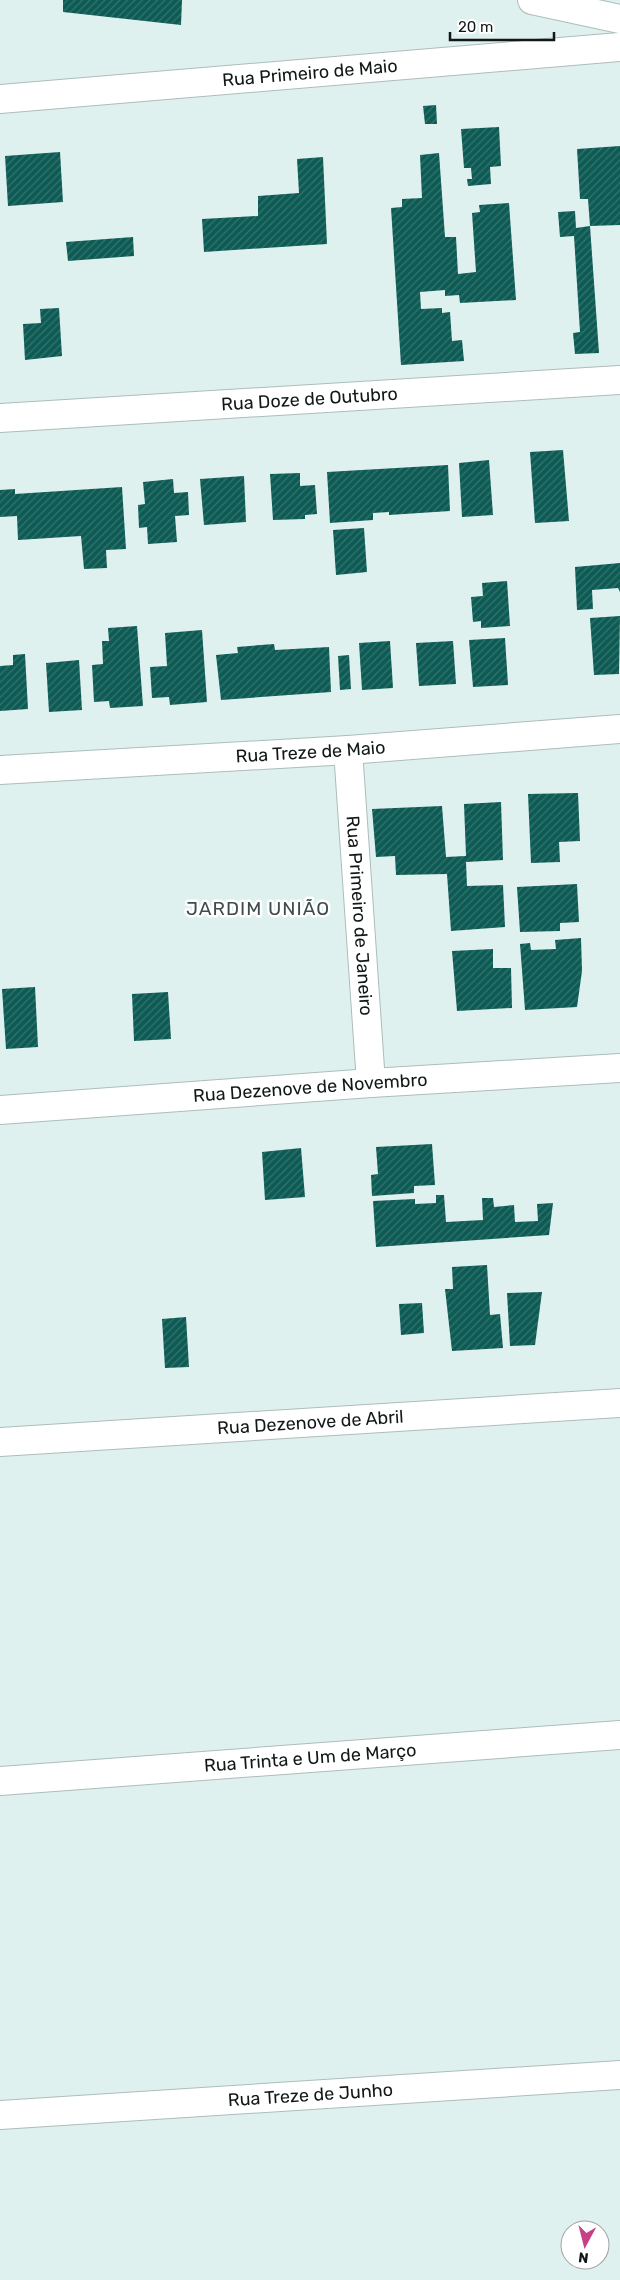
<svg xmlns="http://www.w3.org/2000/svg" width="620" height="2280" viewBox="0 0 620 2280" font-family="Rubik,sans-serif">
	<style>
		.building { fill: url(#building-hatch) }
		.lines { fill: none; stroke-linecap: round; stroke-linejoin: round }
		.minor-casing { stroke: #acbdbb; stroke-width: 30 }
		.minor { stroke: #fff; stroke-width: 28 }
		.labels { text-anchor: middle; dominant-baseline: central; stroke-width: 5; stroke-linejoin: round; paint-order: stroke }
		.street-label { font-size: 18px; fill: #121818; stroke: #fff }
		.neighbourhood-label { font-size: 19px; letter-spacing: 1px; fill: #3e4d4b; stroke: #fff }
	</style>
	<defs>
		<pattern id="building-hatch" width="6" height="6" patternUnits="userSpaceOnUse" patternTransform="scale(1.25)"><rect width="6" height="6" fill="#0d5b55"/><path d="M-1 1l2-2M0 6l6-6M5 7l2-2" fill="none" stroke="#38736e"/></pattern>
	</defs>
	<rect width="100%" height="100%" fill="#dff1ee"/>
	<g class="building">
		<polygon points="63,0 182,0 181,25 63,12"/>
		<polygon points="436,105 437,124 425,124 423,106"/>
		<polygon points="499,127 501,166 490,167 491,184 468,186 467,179 472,179 471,168 464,168 461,129"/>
		<polygon points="620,146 620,225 590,226 599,353 575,354 573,333 580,332 574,236 560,237 558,212 575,211 576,228 590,226 588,199 580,199 577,149"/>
		<polygon points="60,152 63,202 8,206 5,156"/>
		<polygon points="439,153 445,237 456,237 458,274 476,272 472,213 480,212 479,205 509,203 516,300 460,303 459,295 445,296 445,290 420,292 421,309 442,308 442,313 450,312 452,341 462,340 464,361 401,365 391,208 402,207 402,199 422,198 420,155"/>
		<polygon points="323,157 327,244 204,252 202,219 258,216 258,196 299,193 297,159"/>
		<polygon points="133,237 134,256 68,261 66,242"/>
		<polygon points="59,308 62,356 25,360 23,324 41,323 40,309"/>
		<polygon points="563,450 569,521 535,523 530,452"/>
		<polygon points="489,460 493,515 462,517 459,463"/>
		<polygon points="448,465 450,511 389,515 389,512 373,513 373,520 330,523 327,472"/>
		<polygon points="300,473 300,486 315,485 317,514 305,515 305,519 273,520 270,474"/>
		<polygon points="244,476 246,522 204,525 200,479"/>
		<polygon points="173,479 174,493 188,492 189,515 175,516 177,542 148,544 147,527 139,528 138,505 145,504 143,482"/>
		<polygon points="122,487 126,549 106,550 107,568 84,569 81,536 18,540 17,516 0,517 0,490 15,489 15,494"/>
		<polygon points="364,528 367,572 336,575 333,530"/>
		<polygon points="620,563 620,592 618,588 592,590 593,609 577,610 575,567"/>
		<polygon points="507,581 510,626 481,628 481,621 473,622 471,597 483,596 482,583"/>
		<polygon points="620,616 619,674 594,675 590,618"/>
		<polygon points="137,626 143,706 110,708 109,701 94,702 92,665 103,664 102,641 109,641 108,628"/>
		<polygon points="202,630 207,702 170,705 169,697 152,698 150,667 167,666 165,633"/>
		<polygon points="505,638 508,685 473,687 469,640"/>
		<polygon points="390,641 393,688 362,690 359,643"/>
		<polygon points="453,641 456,684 419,686 416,643"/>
		<polygon points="274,644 275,650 329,647 331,692 221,700 216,655 238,653 237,647"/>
		<polygon points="25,654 28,709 0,711 0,666 13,665 13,655"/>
		<polygon points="349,655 351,689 340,690 338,656"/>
		<polygon points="79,660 82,710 49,712 46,663"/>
		<polygon points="578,793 580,841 559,842 560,862 531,863 528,794"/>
		<polygon points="501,802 503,860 466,862 467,886 503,885 505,927 451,931 447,874 396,875 395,856 376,857 372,809 442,806 446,857 466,856 464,804"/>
		<polygon points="577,884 579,922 560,923 560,931 520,932 517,887"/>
		<polygon points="581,938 582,971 577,1007 525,1010 520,944 530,943 531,950 556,949 555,940"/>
		<polygon points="493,949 493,968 511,968 512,1008 457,1011 452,951"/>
		<polygon points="35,987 38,1047 6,1049 2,989"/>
		<polygon points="168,992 171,1039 134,1041 132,994"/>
		<polygon points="432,1144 435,1185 414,1186 414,1193 372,1196 371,1175 378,1174 376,1147"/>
		<polygon points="301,1148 305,1197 265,1200 262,1152"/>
		<polygon points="436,1195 444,1195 446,1222 483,1220 482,1198 493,1198 494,1207 514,1205 515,1222 538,1221 537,1204 553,1203 549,1235 376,1247 373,1201 415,1199 415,1204 436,1203"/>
		<polygon points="487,1265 490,1315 500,1314 503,1348 452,1351 445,1289 453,1289 452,1267"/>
		<polygon points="542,1292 535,1345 510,1346 507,1293"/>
		<polygon points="422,1303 424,1333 401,1335 399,1304"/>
		<polygon points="186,1317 189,1367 165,1368 162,1319"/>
	</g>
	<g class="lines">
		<g class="minor-casing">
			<g id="minor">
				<polyline points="532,0 620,19"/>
				<path id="s1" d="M0,99L620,47"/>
				<path id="s2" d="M0,418L620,380"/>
				<path id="s3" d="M348,750L371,1083"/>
				<path id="s4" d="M0,770L348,750L620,729"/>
				<path id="s5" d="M0,1110L371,1083L620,1068"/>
				<path id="s6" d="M0,1442L620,1403"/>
				<path id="s7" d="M0,1781L620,1735"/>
				<path id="s8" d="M0,2115L620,2075"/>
			</g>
		</g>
		<use href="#minor" class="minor"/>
	</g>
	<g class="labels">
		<g class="street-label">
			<text stroke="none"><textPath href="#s1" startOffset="311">Rua Primeiro de Maio</textPath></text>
			<text stroke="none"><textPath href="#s2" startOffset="310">Rua Doze de Outubro</textPath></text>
			<text stroke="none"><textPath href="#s4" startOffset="311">Rua Treze de Maio</textPath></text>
			<text stroke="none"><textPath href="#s3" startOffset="166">Rua Primeiro de Janeiro</textPath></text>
			<text stroke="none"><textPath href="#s5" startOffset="311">Rua Dezenove de Novembro</textPath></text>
			<text stroke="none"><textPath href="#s6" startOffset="311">Rua Dezenove de Abril</textPath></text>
			<text stroke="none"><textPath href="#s7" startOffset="311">Rua Trinta e Um de Março</textPath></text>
			<text stroke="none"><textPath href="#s8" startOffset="311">Rua Treze de Junho</textPath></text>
		</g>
		<g class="neighbourhood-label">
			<text x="258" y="908">JARDIM UNIÃO</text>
		</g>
	</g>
	<g transform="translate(585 2245) rotate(187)"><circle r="24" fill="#ffffff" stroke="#a0a3a3"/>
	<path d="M0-4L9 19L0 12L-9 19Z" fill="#c64083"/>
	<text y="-8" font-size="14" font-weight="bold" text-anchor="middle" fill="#121818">N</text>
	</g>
	<path d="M450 32v8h104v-8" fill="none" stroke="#121818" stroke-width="2.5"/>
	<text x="458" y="32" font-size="15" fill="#121818" stroke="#ffffff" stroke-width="4" paint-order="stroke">20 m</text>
</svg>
